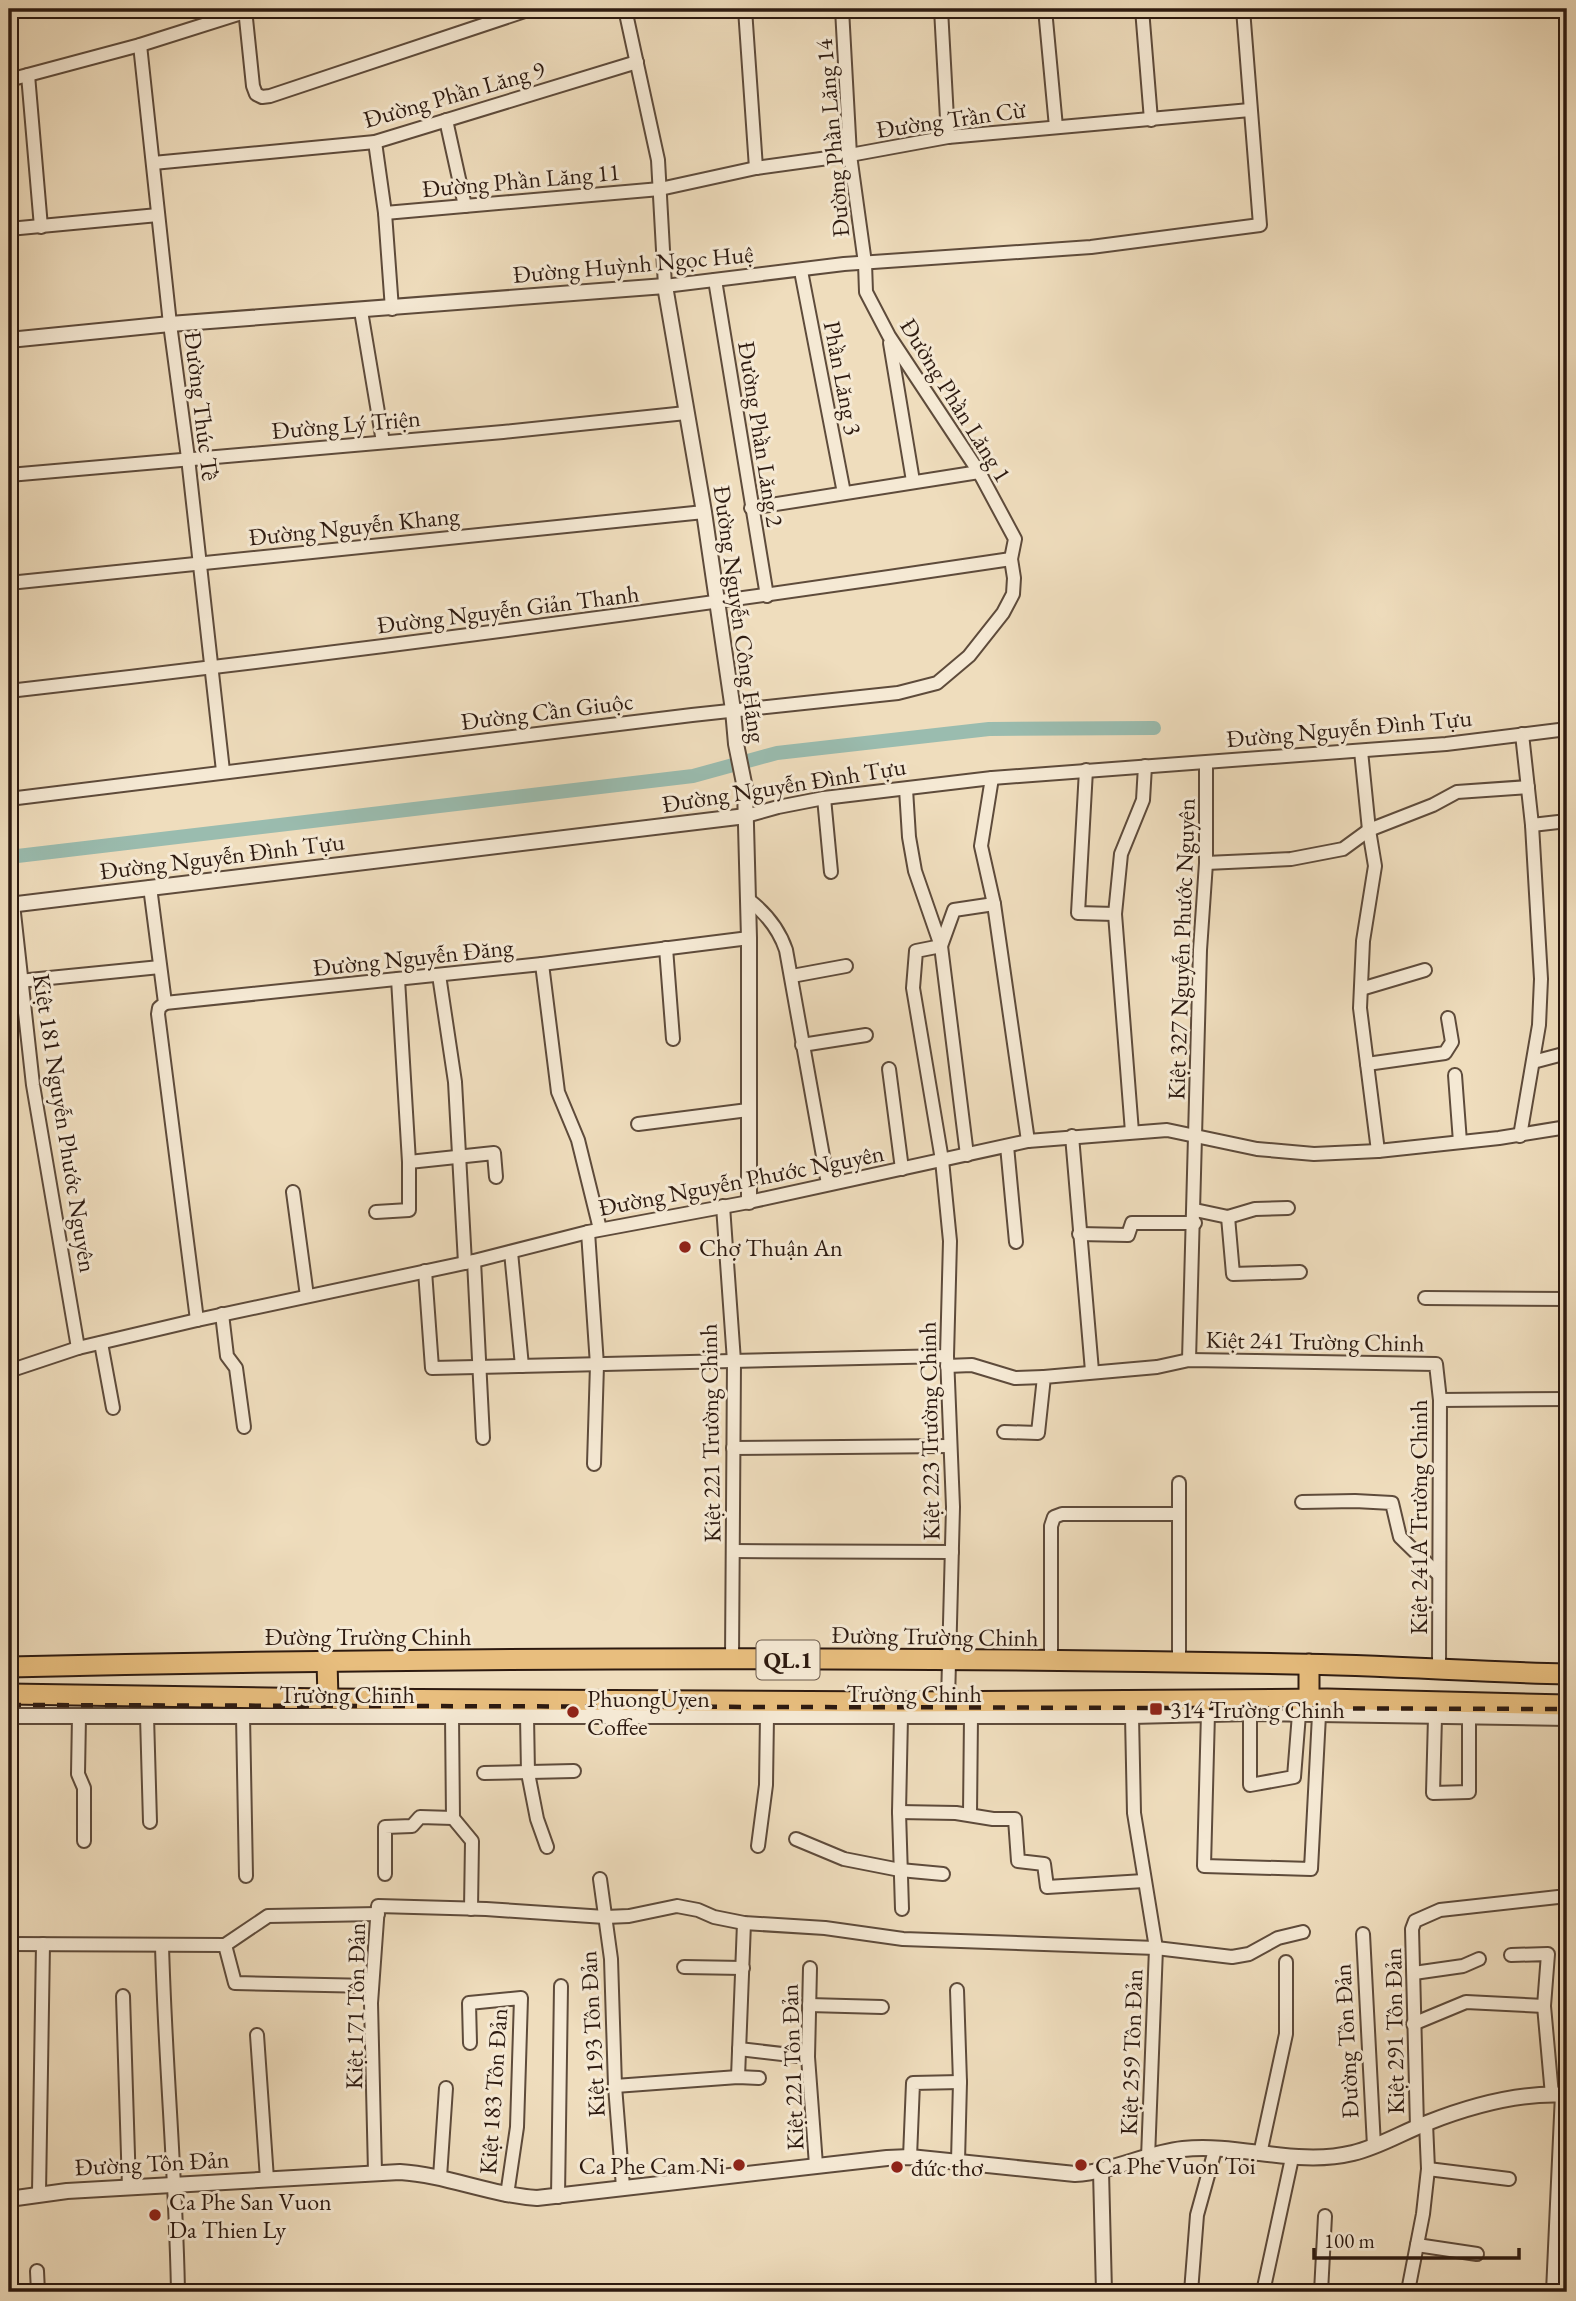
<svg xmlns="http://www.w3.org/2000/svg" width="1576" height="2301" viewBox="0 0 1576 2301" font-family="'EB Garamond',serif">
	<style>
		.lines { fill: none; stroke-linecap: round; stroke-linejoin: round }
		.canal { stroke: #9abcaf; stroke-width: 14 }
		.minor-casing { stroke: #5e4b3b; stroke-width: 16 }
		.tertiary-casing { stroke: #5e4b3b; stroke-width: 18 }
		.trunk-casing { stroke: #2d1a10; stroke-width: 23 }
		.minor { stroke: #f5e9d4; stroke-width: 12 }
		.tertiary { stroke: #f5e9d4; stroke-width: 14 }
		.trunk { stroke: #e8be7e; stroke-width: 19 }
		.rail { stroke: #2d1a10; stroke-width: 4.5; stroke-dasharray: 12 12; stroke-linecap: butt }
		.poi-dot { fill: #8f2418; stroke: #f5e9d4; stroke-width: 2.5 }
		.labels { text-anchor: middle; dominant-baseline: central; stroke-width: 6; stroke-linejoin: round; paint-order: stroke }
		.shield { fill: #f5e9d4; stroke: #69584b; stroke-width: 2 }
		.shield-label { font-size: 23px; font-weight: bold; fill: #2d1a10 }
		.street-label { font-size: 24px; fill: #2d1a10; stroke: #f5e9d4 }
		.poi-label { font-size: 24px; fill: #2d1a10; stroke: #f5e9d4; text-anchor: start }
	</style>
	<rect width="100%" height="100%" fill="#efddbd"/>
	<filter id="stains"><feTurbulence type="fractalNoise" baseFrequency=".00286" numOctaves="4"/><feColorMatrix values="0 0 0 0 .2 0 0 0 0 .09 0 0 0 0 .02 0 0 0 .5 -.17"/></filter>
	<radialGradient id="worn" r=".72"><stop offset=".6" stop-color="#630" stop-opacity="0"/><stop offset="1" stop-color="#630" stop-opacity=".3"/></radialGradient>
	<g class="lines">
		<polyline class="canal" points="9,857 693,776 777,753 989,729 1154,728"/>
		<g class="minor-casing">
			<g id="minor">
				<polyline points="245,9 253,86 256,94 262,97 270,96 531,9"/>
				<polyline points="625,9 658,160 665,286 844,264 1091,247 1260,225 1243,9"/>
				<polyline points="745,9 756,168"/>
				<polyline points="941,9 948,137"/>
				<polyline points="1045,9 1056,127"/>
				<polyline points="1142,9 1151,120"/>
				<polyline points="140,45 170,324 188,458 223,771"/>
				<polyline points="28,75 41,227"/>
				<polyline points="9,80 140,45 254,9"/>
				<polyline points="446,120 465,206"/>
				<polyline points="375,142 385,213 392,309"/>
				<polyline points="153,163 375,142 637,62"/>
				<polyline points="385,213 660,189 756,168 850,155 948,137 1250,110"/>
				<polyline points="9,229 158,215"/>
				<polyline points="801,271 844,493"/>
				<polyline points="715,280 767,596"/>
				<polyline points="361,311 383,442"/>
				<polyline points="890,343 913,481"/>
				<polyline points="9,475 503,432 686,413"/>
				<polyline points="751,508 979,472"/>
				<polyline points="9,583 704,512"/>
				<path d="M9,691C344,653 678,609 1011,559"/>
				<polyline points="1522,734 1532,825 1567,821"/>
				<polyline points="1361,751 1369,830 1375,866 1363,941 1360,1008 1378,1151"/>
				<polyline points="1086,770 1078,913 1115,914"/>
				<polyline points="992,778 981,846 994,904 1028,1141"/>
				<polyline points="906,789 909,837 915,871 941,946 967,1155"/>
				<polyline points="824,798 831,872"/>
				<polyline points="9,799 692,715 898,693 937,683 969,656 1003,613 1013,594 1014,578 1011,559 1015,539 979,472 889,336 866,292 865,263 850,155 842,9"/>
				<polyline points="746,816 778,807 824,798 992,778 1446,744 1567,729"/>
				<polyline points="1206,863 1291,859 1343,849 1369,830 1433,805 1457,792 1528,787"/>
				<polyline points="150,887 165,1003 159,1008 158,1014 197,1320"/>
				<path d="M749,900C767,914 779,929 786,950L828,1184"/>
				<polyline points="13,904 33,1085 78,1348"/>
				<polyline points="666,948 673,1039"/>
				<polyline points="542,964 558,1092 578,1140 600,1229"/>
				<polyline points="439,975 455,1082 465,1263"/>
				<polyline points="792,976 846,966"/>
				<polyline points="9,982 160,967"/>
				<polyline points="1361,989 1425,970"/>
				<polyline points="165,1003 542,964 749,938"/>
				<polyline points="802,1045 866,1035"/>
				<polyline points="1533,1062 1567,1053"/>
				<polyline points="1367,1064 1445,1053 1452,1042 1448,1018"/>
				<polyline points="889,1069 902,1169"/>
				<polyline points="1455,1075 1460,1142"/>
				<polyline points="638,1124 748,1110"/>
				<polyline points="1132,1132 1115,914 1121,854 1143,800 1145,766"/>
				<polyline points="1072,1136 1092,1371"/>
				<polyline points="1520,1136 1539,1025 1541,979 1532,825"/>
				<polyline points="1007,1146 1016,1242"/>
				<polyline points="409,1162 494,1153 496,1177"/>
				<polyline points="293,1192 307,1296"/>
				<polyline points="723,1206 734,1361 732,1659"/>
				<polyline points="1195,1210 1228,1217 1255,1209 1288,1208"/>
				<polyline points="376,1212 409,1210 409,1162 398,979"/>
				<polyline points="1228,1217 1233,1274 1300,1272"/>
				<polyline points="588,1232 597,1365 594,1464"/>
				<polyline points="1079,1234 1128,1235 1132,1223 1195,1223"/>
				<polyline points="511,1252 522,1366"/>
				<polyline points="474,1261 483,1438"/>
				<polyline points="425,1271 432,1368 947,1356"/>
				<polyline points="1425,1298 1567,1299"/>
				<polyline points="222,1314 227,1356 236,1368 244,1427"/>
				<polyline points="101,1343 113,1408"/>
				<polyline points="1189,1360 1200,950 1206,863 1206,763"/>
				<polyline points="947,1366 972,1365 1015,1378 1044,1377"/>
				<polyline points="9,1371 78,1348 197,1320 474,1261 588,1232 749,1202 1028,1141 1167,1130 1257,1149 1314,1154 1378,1151 1499,1138 1567,1127"/>
				<polyline points="1440,1400 1567,1399"/>
				<polyline points="1004,1432 1038,1433 1044,1377 1157,1367 1189,1360 1436,1364 1440,1400 1439,1669"/>
				<polyline points="733,1448 950,1446"/>
				<polyline points="1179,1483 1179,1663"/>
				<polyline points="1302,1502 1355,1501 1392,1503 1400,1537 1439,1575"/>
				<polyline points="733,1551 952,1552"/>
				<polyline points="1051,1662 1051,1526 1054,1517 1062,1514 1179,1514"/>
				<polyline points="948,1701 953,1507 947,1356 950,1241 942,1160 913,988 916,951 941,946 954,910 994,904"/>
				<polyline points="1208,1713 1204,1866 1311,1869 1319,1715"/>
				<polyline points="1250,1713 1250,1785 1294,1777 1299,1714"/>
				<polyline points="79,1716 78,1774 84,1788 84,1841"/>
				<polyline points="147,1716 150,1822"/>
				<polyline points="243,1716 246,1876"/>
				<polyline points="452,1716 453,1818 472,1841 471,1909"/>
				<polyline points="527,1716 528,1773 537,1819 547,1847"/>
				<polyline points="901,1716 899,1812 902,1909"/>
				<polyline points="1132,1716 1134,1813 1156,1948 1148,2158"/>
				<polyline points="1435,1717 1433,1793 1469,1792 1469,1717"/>
				<polyline points="484,1773 574,1771"/>
				<polyline points="899,1812 956,1813 993,1819 1015,1819 1018,1861 1044,1864 1047,1887 1144,1881"/>
				<polyline points="970,1814 971,1716"/>
				<polyline points="796,1839 844,1859 900,1870 943,1874"/>
				<polyline points="758,1846 766,1785 767,1716"/>
				<polyline points="385,1874 385,1827 412,1826 420,1817 453,1818"/>
				<polyline points="600,1879 611,1959 615,2086 623,2187"/>
				<polyline points="1363,1934 1374,2146"/>
				<polyline points="9,1944 225,1945 235,1983 372,1986"/>
				<path d="M162,1945C165,2061 176,2176 178,2292"/>
				<polyline points="225,1945 268,1916 378,1914"/>
				<polyline points="1511,1955 1548,1954 1544,2006 1552,2095"/>
				<polyline points="684,1967 743,1968"/>
				<polyline points="810,1968 808,2057 816,2165"/>
				<polyline points="1414,1973 1463,1966 1479,1959"/>
				<polyline points="957,1990 960,2082 958,2161"/>
				<polyline points="123,1996 129,2187"/>
				<polyline points="809,2005 882,2007"/>
				<polyline points="1413,2024 1466,2002 1544,2006"/>
				<polyline points="257,2035 267,2179"/>
				<polyline points="470,2043 469,2003 521,1998 517,2127 507,2195"/>
				<polyline points="739,2049 808,2057"/>
				<polyline points="738,2077 744,1923"/>
				<polyline points="615,2086 738,2077 759,2078"/>
				<polyline points="1417,2127 1412,1929 1415,1921 1440,1910 1567,1896"/>
				<polyline points="1260,2154 1286,2034 1286,1962"/>
				<polyline points="910,2157 913,2083 960,2082"/>
				<polyline points="1428,2169 1509,2179"/>
				<polyline points="375,2172 371,2003 378,1906 486,1909 605,1917 629,1916 677,1906 698,1910 714,1917 744,1923 825,1928 903,1939 1156,1948 1232,1957 1249,1954 1278,1938 1303,1932"/>
				<polyline points="440,2177 446,2088"/>
				<polyline points="39,2193 43,1944"/>
				<polyline points="558,2197 561,1986"/>
				<polyline points="1417,2245 1477,2254"/>
				<polyline points="37,2271 38,2292"/>
				<polyline points="1408,2291 1423,2214 1428,2169 1426,2123"/>
				<polyline points="1191,2292 1197,2215 1215,2150"/>
				<polyline points="1263,2292 1292,2158"/>
				<polyline points="1321,2292 1496,2292"/>
				<polyline points="1321,2292 1325,2216"/>
				<polyline points="1553,2292 1562,2094"/>
			</g>
		</g>
		<g class="tertiary-casing">
			<g id="tertiary">
				<polyline points="9,340 170,324 665,286 704,512 733,710 736,744 745,788 749,938 749,1202"/>
				<polyline points="9,905 746,816"/>
				<polyline points="9,1716 1132,1716 1250,1713 1567,1718"/>
				<polyline points="1101,2171 1104,2292"/>
				<path d="M9,2199L67,2191L400,2172C447,2175 490,2195 537,2198L887,2158L910,2157L1075,2174C1112,2172 1146,2153 1183,2149C1240,2143 1296,2167 1353,2153C1379,2147 1403,2132 1427,2123C1470,2106 1520,2092 1567,2095"/>
			</g>
		</g>
		<g class="trunk-casing">
			<g id="trunk">
				<polyline points="327,1661 328,1699"/>
				<path d="M9,1667C437,1657 865,1656 1293,1664C1385,1665 1476,1672 1567,1674"/>
				<polyline points="9,1694 328,1699 902,1702 1327,1699 1567,1705"/>
				<polyline points="1309,1699 1309,1664"/>
			</g>
		</g>
		<use href="#minor" class="minor"/>
		<use href="#tertiary" class="tertiary"/>
		<use href="#trunk" class="trunk"/>
		<polyline class="rail" points="9,1705 1567,1709"/>
	</g>
	<g class="poi-dot">
		<circle cx="685" cy="1247" r="7"/>
		<rect x="1149" y="1702" width="14" height="14" rx="3.5"/>
		<circle cx="573" cy="1712" r="7"/>
		<circle cx="739" cy="2165" r="7"/>
		<circle cx="1081" cy="2165" r="7"/>
		<circle cx="897" cy="2167" r="7"/>
		<circle cx="155" cy="2215" r="7"/>
	</g>
	<g class="labels">
		<rect class="shield" x="756.5" y="1640.5" width="63" height="39" rx="5"/>
		<g class="shield-label">
			<text x="788" y="1660">QL.1</text>
		</g>
		<g class="street-label">
			<text transform="translate(454 94) rotate(-16)">Đường Phần Lăng 9</text>
			<text transform="translate(951 119) rotate(-8)">Đường Trần Cừ</text>
			<text transform="translate(832 138) rotate(-95)">Đường Phần Lăng 14</text>
			<text transform="translate(521 180) rotate(-5)">Đường Phần Lăng 11</text>
			<text transform="translate(633 264) rotate(-5)">Đường Huỳnh Ngọc Huệ</text>
			<text transform="translate(843 378) rotate(79)">Phần Lăng 3</text>
			<text transform="translate(956 400) rotate(58)">Đường Phần Lăng 1</text>
			<text transform="translate(202 406) rotate(83)">Đường Thúc Tề</text>
			<text transform="translate(346 424) rotate(-5)">Đường Lý Triện</text>
			<text transform="translate(761 434) rotate(81)">Đường Phần Lăng 2</text>
			<text transform="translate(354 526) rotate(-6)">Đường Nguyễn Khang</text>
			<text transform="translate(508 609) rotate(-7)">Đường Nguyễn Giản Thanh</text>
			<text transform="translate(740 614) rotate(82)">Đường Nguyễn Công Hãng</text>
			<text transform="translate(547 711) rotate(-7)">Đường Cần Giuộc</text>
			<text transform="translate(1349 728) rotate(-5)">Đường Nguyễn Đình Tựu</text>
			<text transform="translate(784 785) rotate(-9)">Đường Nguyễn Đình Tựu</text>
			<text transform="translate(222 856) rotate(-7)">Đường Nguyễn Đình Tựu</text>
			<text transform="translate(1181 949) rotate(-88)">Kiệt 327 Nguyễn Phước Nguyên</text>
			<text transform="translate(413 957) rotate(-6)">Đường Nguyễn Đăng</text>
			<text transform="translate(65 1123) rotate(81)">Kiệt 181 Nguyễn Phước Nguyên</text>
			<text transform="translate(741 1180) rotate(-11)">Đường Nguyễn Phước Nguyên</text>
			<text transform="translate(1315 1341) rotate(1)">Kiệt 241 Trường Chinh</text>
			<text transform="translate(929 1431) rotate(-91)">Kiệt 223 Trường Chinh</text>
			<text transform="translate(710 1433) rotate(-91)">Kiệt 221 Trường Chinh</text>
			<text transform="translate(1418 1517) rotate(-90)">Kiệt 241A Trường Chinh</text>
			<text x="368" y="1636">Đường Trường Chinh</text>
			<text transform="translate(935 1636) rotate(1)">Đường Trường Chinh</text>
			<text x="914" y="1693">Trường Chinh</text>
			<text x="347" y="1694">Trường Chinh</text>
			<text transform="translate(355 2006) rotate(-89)">Kiệt 171 Tôn Đản</text>
			<text transform="translate(1394 2031) rotate(-91)">Kiệt 291 Tôn Đản</text>
			<text transform="translate(592 2034) rotate(-93)">Kiệt 193 Tôn Đản</text>
			<text transform="translate(1346 2041) rotate(-93)">Đường Tôn Đản</text>
			<text transform="translate(1131 2052) rotate(-88)">Kiệt 259 Tôn Đản</text>
			<text transform="translate(792 2067) rotate(-92)">Kiệt 221 Tôn Đản</text>
			<text transform="translate(493 2091) rotate(-86)">Kiệt 183 Tôn Đản</text>
			<text transform="translate(152 2163) rotate(-3)">Đường Tôn Đản</text>
		</g>
		<g class="poi-label">
			<text x="699" y="1247">Chợ Thuận An</text>
			<text x="587" y="1698">PhuongUyen<tspan x="587" dy="28">Coffee</tspan></text>
			<text x="1170" y="1709">314 Trường Chinh</text>
			<text x="725" y="2165" text-anchor="end">Ca Phe Cam Ni</text>
			<text x="1095" y="2165">Ca Phe Vuon Toi</text>
			<text x="911" y="2167">đức thơ</text>
			<text x="169" y="2201">Ca Phe San Vuon<tspan x="169" dy="28">Da Thien Ly</tspan></text>
		</g>
	</g>
	<rect width="1576" height="2301" fill="none" stroke="#efddbd" stroke-width="35"/>
	<rect x="10" y="10" width="1555" height="2280" fill="none" stroke="#2d1a10" stroke-width="3.5"/>
	<rect x="18" y="18" width="1541" height="2266" fill="none" stroke="#2d1a10" stroke-width="2"/>
	<path d="M1314 2248v10h205v-10" fill="none" stroke="#2d1a10" stroke-width="3.5"/>
	<text x="1324" y="2248" font-size="21" fill="#2d1a10" stroke="#f5e9d4" stroke-width="5" paint-order="stroke">100 m</text>
	<rect width="100%" height="100%" filter="url(#stains)"/>
	<rect width="100%" height="100%" fill="url(#worn)"/>
</svg>
